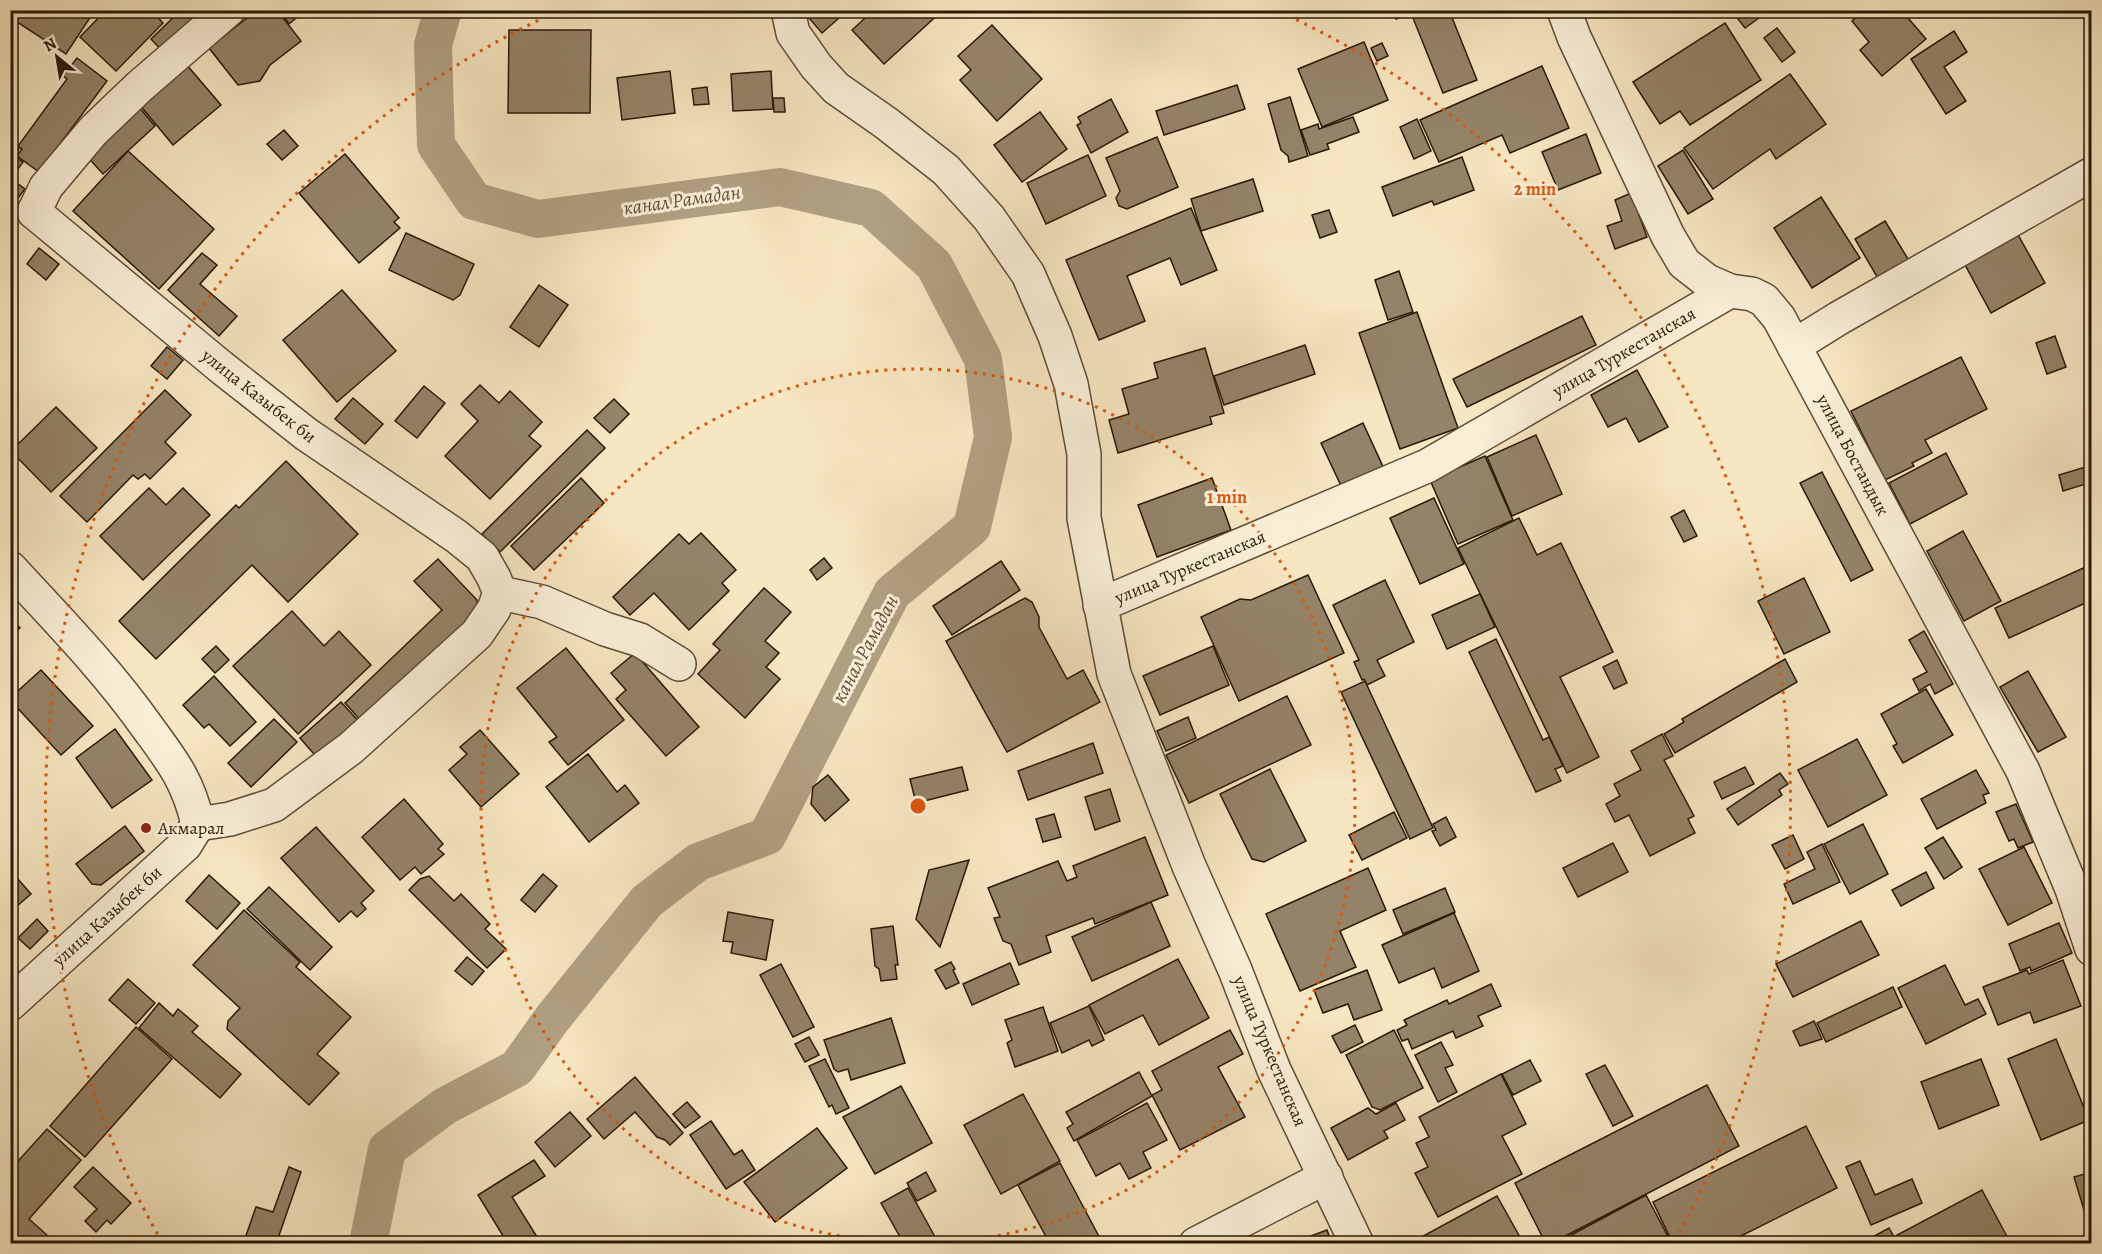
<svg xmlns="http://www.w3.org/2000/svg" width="2102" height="1254" viewBox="0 0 2102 1254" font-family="Alegreya,serif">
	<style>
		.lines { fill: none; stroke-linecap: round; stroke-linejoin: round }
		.canal { stroke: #b0a082; stroke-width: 38 }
		.building { fill: #948368; stroke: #291807; stroke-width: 1.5 }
		.street-casing { stroke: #5c4c36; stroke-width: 36 }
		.street { stroke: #f9efd7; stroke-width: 33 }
		.ring { fill: none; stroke: #de560c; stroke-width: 3; stroke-dasharray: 3 6 }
		.poi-dot { fill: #8f2418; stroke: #f9efd7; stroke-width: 2 }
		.labels { text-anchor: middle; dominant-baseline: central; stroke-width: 6; stroke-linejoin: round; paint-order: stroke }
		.street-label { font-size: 18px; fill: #291807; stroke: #f9efd7 }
		.poi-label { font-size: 18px; fill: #291807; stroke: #f9efd7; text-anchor: start }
		.water-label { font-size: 20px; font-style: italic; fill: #5f4e38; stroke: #f9efd7 }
		.centre { fill: #de560c; stroke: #f9efd7; stroke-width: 3 }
		.ring-label { font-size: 18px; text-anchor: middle; font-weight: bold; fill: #de560c; stroke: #f9efd7; stroke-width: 6; stroke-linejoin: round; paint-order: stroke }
	</style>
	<rect width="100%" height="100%" fill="#f6e6c1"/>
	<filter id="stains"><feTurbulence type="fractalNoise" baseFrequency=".00333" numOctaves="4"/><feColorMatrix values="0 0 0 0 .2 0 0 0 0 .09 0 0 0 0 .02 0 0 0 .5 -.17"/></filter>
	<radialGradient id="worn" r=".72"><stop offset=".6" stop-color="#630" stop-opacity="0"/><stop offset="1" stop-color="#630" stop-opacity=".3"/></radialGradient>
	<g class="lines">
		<polyline class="canal" points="368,1244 387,1149 445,1106 517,1068 552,1019 647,901 698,862 767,836 892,593 972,527 993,437 983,359 934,265 871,208 780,187 538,219 474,201 436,145 433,45 443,10"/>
	</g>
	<g class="building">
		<polygon points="20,10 95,10 66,54 14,20"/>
		<polygon points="106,10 151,10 163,23 116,71 80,37"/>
		<polygon points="181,10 211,10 165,54 151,39"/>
		<polygon points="257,10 277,10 301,41 270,65 260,81 238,85 209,48"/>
		<polygon points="279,10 306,10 289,24"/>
		<polygon points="802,10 848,10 822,33"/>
		<polygon points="874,10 943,10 884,64 852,30"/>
		<polygon points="1394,10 1422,10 1396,19"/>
		<polygon points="1432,10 1449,10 1477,80 1443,93 1413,18"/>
		<polygon points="1731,10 1770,10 1745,28"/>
		<polygon points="1864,10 1916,10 1908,18 1926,39 1882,76 1860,50 1869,42 1852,21"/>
		<polygon points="1725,23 1761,80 1690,125 1680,111 1660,124 1633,82"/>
		<polygon points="992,25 1042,79 997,121 960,80 971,70 958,56"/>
		<polygon points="1777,28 1795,52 1782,62 1764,38"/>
		<polygon points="509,30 591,30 590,113 508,113"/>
		<polygon points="1954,31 1967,52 1944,67 1966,101 1946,114 1911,59"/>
		<polygon points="1364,42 1388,100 1322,127 1298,69"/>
		<polygon points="1382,43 1388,56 1377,61 1371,48"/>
		<polygon points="77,58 107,81 39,172 17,156 22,149 18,146 67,79 63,76"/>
		<polygon points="186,64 221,105 173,145 139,104"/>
		<polygon points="1542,66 1569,128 1510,153 1502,135 1439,162 1420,120"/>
		<polygon points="670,71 675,113 622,120 617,78"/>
		<polygon points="771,71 773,109 733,111 731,74"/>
		<polygon points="1790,74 1826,124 1776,159 1770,149 1713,189 1684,148"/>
		<polygon points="1237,85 1245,109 1164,135 1156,111"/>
		<polygon points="707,87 709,104 694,105 692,89"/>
		<polygon points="1290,97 1308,156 1289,162 1288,156 1281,150 1268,104"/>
		<polygon points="773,98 784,98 785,112 774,112"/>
		<polygon points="1111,99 1128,132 1091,153 1077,125 1081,123 1078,117"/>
		<polygon points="138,106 155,126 103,174 85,154"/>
		<polygon points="1040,112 1067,149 1022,182 994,145"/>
		<polygon points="1353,117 1359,132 1327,144 1329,149 1310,155 1301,130 1318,124 1319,129"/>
		<polygon points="1417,119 1431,151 1414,159 1400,127"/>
		<polygon points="284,130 298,146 282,160 267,144"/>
		<polygon points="1586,134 1601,173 1558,190 1542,152"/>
		<polygon points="1157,137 1178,187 1127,209 1119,206 1116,198 1120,191 1106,158"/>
		<polygon points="10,143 19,149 14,156 23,162 12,177 10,176"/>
		<polygon points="1683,150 1713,199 1688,214 1658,166"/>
		<polygon points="128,151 214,229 159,289 73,211"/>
		<polygon points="345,154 399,218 394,222 400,228 359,263 299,193"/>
		<polygon points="1088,155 1106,196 1046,224 1027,183"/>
		<polygon points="1462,157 1474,190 1434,205 1432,201 1393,216 1382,187"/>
		<polygon points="10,178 25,189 10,208"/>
		<polygon points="1253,179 1263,211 1201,231 1191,199"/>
		<polygon points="1631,193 1647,237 1615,249 1607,226 1622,221 1615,200"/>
		<polygon points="1821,197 1860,258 1812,288 1774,228"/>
		<polygon points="1191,208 1217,270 1181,285 1170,258 1127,276 1145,321 1099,340 1066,260"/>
		<polygon points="1329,210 1337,232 1320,238 1312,215"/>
		<polygon points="1885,221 1914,269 1883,287 1855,239"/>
		<polygon points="406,233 474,264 460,295 453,300 389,270"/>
		<polygon points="2017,233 2045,283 1991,313 1964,263"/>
		<polygon points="39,248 59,264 46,280 27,264"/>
		<polygon points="202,253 217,265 200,284 237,316 219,336 168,290"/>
		<polygon points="1399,271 1413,312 1388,320 1375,280"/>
		<polygon points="539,285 568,305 539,347 510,327"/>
		<polygon points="342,290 396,351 337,402 283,340"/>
		<polygon points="1417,312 1458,428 1400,449 1359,333"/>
		<polygon points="1582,316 1596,345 1467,407 1453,379"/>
		<polygon points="2055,336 2066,367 2047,374 2036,343"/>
		<polygon points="1305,345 1315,374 1224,405 1214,376"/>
		<polygon points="167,347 183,360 167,379 151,366"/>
		<polygon points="1205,348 1224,413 1210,417 1212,424 1118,453 1109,420 1129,414 1122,389 1158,378 1154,363"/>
		<polygon points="1961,357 1987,409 1925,440 1932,453 1912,463 1914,466 1885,480 1851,411"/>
		<polygon points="1637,370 1668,427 1639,442 1626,418 1608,427 1591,395"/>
		<polygon points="480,385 499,403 510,391 542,422 529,436 541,446 490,499 445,456 478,421 461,404"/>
		<polygon points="424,386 445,403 417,438 395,421"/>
		<polygon points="165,390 191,415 165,442 176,453 150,479 145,474 138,479 133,475 87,522 60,496"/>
		<polygon points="353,398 383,424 365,444 335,419"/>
		<polygon points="614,399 629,414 610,433 594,418"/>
		<polygon points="56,407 97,448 51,492 11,451"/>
		<polygon points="1363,423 1385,471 1343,490 1321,443"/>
		<polygon points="587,430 605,448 500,552 482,534"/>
		<polygon points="1536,435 1562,494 1512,516 1487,457"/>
		<polygon points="1946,453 1967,494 1910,524 1889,483"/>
		<polygon points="1485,456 1513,520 1458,544 1430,480"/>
		<polygon points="286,461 358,534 288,602 252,565 156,659 119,621 236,505 239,508"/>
		<polygon points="2092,465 2092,482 2063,491 2059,475"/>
		<polygon points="1822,472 1873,570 1851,581 1800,483"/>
		<polygon points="581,478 604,503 534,570 511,546"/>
		<polygon points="1212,478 1231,530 1157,557 1138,505"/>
		<polygon points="149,488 166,505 183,488 210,515 143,580 100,536"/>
		<polygon points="1434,498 1464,564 1420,584 1390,518"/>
		<polygon points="1684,510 1697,536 1684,542 1671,517"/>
		<polygon points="1519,518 1537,555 1561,543 1613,652 1560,677 1599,757 1567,773 1458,548"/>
		<polygon points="1963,531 2001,601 1964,621 1927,551"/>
		<polygon points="701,533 736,570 722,583 729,591 689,630 654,593 630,615 613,597 679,534 689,544"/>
		<polygon points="824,558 832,568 817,580 810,570"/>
		<polygon points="438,559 477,600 477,614 363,723 345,703 442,610 414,581"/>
		<polygon points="1001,561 1020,590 952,635 933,606"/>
		<polygon points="2090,565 2092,569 2092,600 2009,638 1995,608"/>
		<polygon points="1308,575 1344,653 1239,701 1201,617 1240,599 1251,600"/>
		<polygon points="1804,578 1830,632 1784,654 1758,601"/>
		<polygon points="1385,580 1414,642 1377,660 1385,676 1367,685 1364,679 1362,680 1354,662 1359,660 1333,605"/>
		<polygon points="764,588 791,612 765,641 779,653 766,667 780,679 745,718 698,674 720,650 713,644"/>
		<polygon points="1480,594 1495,627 1447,649 1432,615"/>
		<polygon points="1025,598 1032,602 1039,617 1039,627 1067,679 1083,670 1100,702 1007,752 946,641"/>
		<polygon points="292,611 324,646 339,631 371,665 298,734 233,666"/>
		<polygon points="10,618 20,628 10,636"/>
		<polygon points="1924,631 1953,684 1935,694 1930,684 1919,691 1913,679 1927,672 1909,640"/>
		<polygon points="1496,639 1543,740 1549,737 1563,766 1555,769 1561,781 1536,792 1469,652"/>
		<polygon points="216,646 229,660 215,673 202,659"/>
		<polygon points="1213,646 1229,685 1160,715 1143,676"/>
		<polygon points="566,648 624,720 568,765 549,742 557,737 517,688"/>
		<polygon points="635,653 699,727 666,756 616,699 626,690 611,673"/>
		<polygon points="1785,659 1797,682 1675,753 1664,734 1684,722 1682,719"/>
		<polygon points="1617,660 1627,683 1614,689 1603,667"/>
		<polygon points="41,670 93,726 61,755 10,700 10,698"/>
		<polygon points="2028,671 2066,737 2038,752 2000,687"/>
		<polygon points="214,676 256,722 230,746 209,724 204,728 183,705"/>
		<polygon points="1365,681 1433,828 1410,839 1341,692"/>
		<polygon points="1926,689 1953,735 1903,763 1893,746 1897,744 1881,714"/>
		<polygon points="1287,696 1311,745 1189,803 1166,755"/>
		<polygon points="341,702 362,725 321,762 300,738"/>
		<polygon points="1188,717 1196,738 1166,751 1157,731"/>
		<polygon points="274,719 297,742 251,787 228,763"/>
		<polygon points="115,729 152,780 112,808 76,758"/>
		<polygon points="480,730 519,774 481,807 449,770 467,754 460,747"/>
		<polygon points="1662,734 1673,756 1664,760 1694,816 1688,819 1695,833 1650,856 1629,815 1615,822 1606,804 1620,796 1614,784 1641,770 1631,751"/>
		<polygon points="1857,739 1887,795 1828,827 1798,770"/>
		<polygon points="1093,743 1103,773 1028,800 1018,771"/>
		<polygon points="588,754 617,792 625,785 639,803 589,842 546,787"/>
		<polygon points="962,767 968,790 916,803 910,779"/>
		<polygon points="1745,767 1754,784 1722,799 1714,782"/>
		<polygon points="1270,769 1306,841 1264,862 1252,859 1220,794"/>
		<polygon points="1976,770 1989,793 1983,795 1986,803 1937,829 1921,799"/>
		<polygon points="1780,773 1788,784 1779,790 1782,795 1738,825 1727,809"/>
		<polygon points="828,775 849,800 825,821 811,804 813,787"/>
		<polygon points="1110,789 1120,821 1095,830 1085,797"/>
		<polygon points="404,799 443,844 438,849 444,854 421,874 415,867 400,880 362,837"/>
		<polygon points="2016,804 2033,842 2018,848 2014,839 2009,841 1996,812"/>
		<polygon points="1394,812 1407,838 1362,860 1349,835"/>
		<polygon points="1054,814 1061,837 1043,842 1036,819"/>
		<polygon points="1446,817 1456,837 1440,846 1432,831 1436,830 1433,824"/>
		<polygon points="1863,824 1888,874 1850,894 1824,844"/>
		<polygon points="125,826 144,851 101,885 92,884 76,864"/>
		<polygon points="316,827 374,891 361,903 366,909 357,917 351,911 339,922 281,858"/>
		<polygon points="1793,835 1804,859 1785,869 1772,845"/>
		<polygon points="1145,837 1168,895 1095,924 1093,918 1046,936 1051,952 1019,965 1011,944 1003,941 994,918 1000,917 988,888 1058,861 1067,881 1077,877 1073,866"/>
		<polygon points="1943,837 1962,867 1944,879 1925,848"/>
		<polygon points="1613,843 1628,872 1578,897 1563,868"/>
		<polygon points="1822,844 1840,882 1793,904 1784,884 1815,869 1807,852"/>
		<polygon points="2024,847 2052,903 2008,925 1979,869"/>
		<polygon points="969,860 940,947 916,919 929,870"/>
		<polygon points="1368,868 1386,910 1340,931 1356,967 1300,991 1266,914"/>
		<polygon points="10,870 31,894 10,912"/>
		<polygon points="1926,872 1934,888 1901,906 1892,890"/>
		<polygon points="543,874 557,886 535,912 521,900"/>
		<polygon points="209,875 240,903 217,929 186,901"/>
		<polygon points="429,876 454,901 461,894 490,924 485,929 506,949 487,968 409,890 420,879"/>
		<polygon points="269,887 332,947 310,970 247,909"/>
		<polygon points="1445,888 1455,912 1403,934 1393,910"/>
		<polygon points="1151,902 1170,946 1092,981 1072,937"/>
		<polygon points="244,910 300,962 296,967 351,1017 317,1054 339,1073 309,1105 227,1029 228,1021 240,1008 193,965"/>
		<polygon points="728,912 773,920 766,960 731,953 733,942 723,941"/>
		<polygon points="1454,913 1479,971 1442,988 1434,968 1399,983 1382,945"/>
		<polygon points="37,919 48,931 30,949 18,938"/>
		<polygon points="1861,921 1879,955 1793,997 1776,964"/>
		<polygon points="2059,923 2072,953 2031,971 2030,967 2020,971 2009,944"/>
		<polygon points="893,926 898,965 895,965 897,979 881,981 879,969 875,966 871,929"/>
		<polygon points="467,957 484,971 472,985 455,971"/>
		<polygon points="1178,959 1209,1018 1159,1045 1143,1015 1105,1034 1089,1005"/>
		<polygon points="2063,960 2081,1006 2034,1023 2030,1012 1998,1025 1983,987 2027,970 2029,974"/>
		<polygon points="951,962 955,969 953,970 959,983 946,989 935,970"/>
		<polygon points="1010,963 1019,984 972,1005 963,984"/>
		<polygon points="781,964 814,1027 793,1037 760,975"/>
		<polygon points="1945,965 1965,1005 1978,999 1986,1014 1926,1044 1898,988"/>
		<polygon points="1367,970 1382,1010 1354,1020 1348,1004 1323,1013 1314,990"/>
		<polygon points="128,979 155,1003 136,1024 109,1000"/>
		<polygon points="1491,984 1501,1006 1478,1016 1483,1026 1456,1038 1453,1031 1412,1049 1408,1039 1402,1041 1397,1030 1407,1025 1404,1020 1447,1000 1449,1004"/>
		<polygon points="1893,987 1902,1007 1826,1042 1817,1023"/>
		<polygon points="159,1003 173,1016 178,1009 198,1026 192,1032 241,1074 220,1098 139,1028"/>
		<polygon points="1089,1006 1104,1040 1092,1046 1089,1040 1062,1053 1050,1023"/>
		<polygon points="1043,1007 1058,1051 1015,1067 1007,1043 1012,1040 1005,1020"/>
		<polygon points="891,1018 905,1063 851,1080 848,1069 838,1072 834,1069 824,1040"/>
		<polygon points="1814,1021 1822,1039 1800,1046 1793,1031"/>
		<polygon points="1355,1025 1363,1042 1341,1053 1332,1036"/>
		<polygon points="136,1027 172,1059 85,1157 50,1126"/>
		<polygon points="1230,1030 1243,1054 1218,1067 1245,1117 1180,1150 1152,1095 1162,1090 1152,1071"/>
		<polygon points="1394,1030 1423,1088 1380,1110 1372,1107 1346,1055"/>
		<polygon points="809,1037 819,1055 805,1062 795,1044"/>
		<polygon points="2056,1039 2089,1120 2041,1140 2008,1059"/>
		<polygon points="1441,1042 1453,1065 1445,1068 1457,1092 1438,1102 1415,1055"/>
		<polygon points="825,1059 849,1108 836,1114 832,1105 829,1107 809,1066"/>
		<polygon points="1981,1059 1999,1105 1939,1129 1921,1082"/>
		<polygon points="1530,1060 1541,1081 1513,1095 1502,1074"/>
		<polygon points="1605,1065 1633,1116 1613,1126 1586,1074"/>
		<polygon points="1139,1072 1152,1096 1074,1141 1067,1128 1073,1124 1066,1112"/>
		<polygon points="1501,1074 1526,1124 1502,1136 1522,1174 1438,1217 1415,1173 1428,1167 1416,1143 1429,1137 1419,1117"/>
		<polygon points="635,1077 683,1133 670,1145 665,1140 657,1137 635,1112 604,1139 587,1119"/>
		<polygon points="1707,1085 1739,1146 1550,1244 1546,1244 1515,1183"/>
		<polygon points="901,1086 932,1143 875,1174 843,1117"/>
		<polygon points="1023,1094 1060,1161 1001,1194 964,1125"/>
		<polygon points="687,1102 700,1117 685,1128 673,1114"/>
		<polygon points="1147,1103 1167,1140 1143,1152 1151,1168 1129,1179 1120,1163 1096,1176 1077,1140"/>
		<polygon points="1396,1103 1405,1120 1384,1131 1388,1138 1348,1160 1331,1128 1368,1108 1376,1114"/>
		<polygon points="570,1112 591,1136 555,1167 535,1142"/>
		<polygon points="711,1121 734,1155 742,1150 755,1170 726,1189 690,1135"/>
		<polygon points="1806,1126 1837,1188 1725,1244 1673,1244 1653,1202"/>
		<polygon points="817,1128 847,1168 775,1222 744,1182"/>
		<polygon points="47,1129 81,1160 29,1219 57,1244 10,1244 10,1170"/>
		<polygon points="534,1160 545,1176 512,1197 539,1240 533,1244 508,1244 478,1195"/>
		<polygon points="1860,1161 1875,1195 1912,1179 1922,1203 1871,1225 1846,1167"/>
		<polygon points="1060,1163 1103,1244 1050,1244 1018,1185"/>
		<polygon points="93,1167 131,1203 111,1224 107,1220 96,1232 85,1221 97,1209 74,1187"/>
		<polygon points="289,1167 301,1172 276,1244 243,1244 256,1207 273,1212"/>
		<polygon points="926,1172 936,1191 917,1201 907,1183"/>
		<polygon points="2092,1172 2092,1222 2088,1223 2074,1177"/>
		<polygon points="908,1188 939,1244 904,1244 881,1203"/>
		<polygon points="1982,1190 2011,1244 1901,1244 1897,1235"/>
		<polygon points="1646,1195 1672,1244 1554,1244"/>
		<polygon points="1497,1196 1521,1239 1513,1244 1416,1244 1414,1241"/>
		<polygon points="1889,1228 1898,1244 1860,1244"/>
		<polygon points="1327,1230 1332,1244 1305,1244 1303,1239"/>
	</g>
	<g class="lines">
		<g class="street-casing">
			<g id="street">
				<polyline points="788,10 793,33 816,66 836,88 886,123 946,170 989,218 1028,274 1055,336 1071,384 1084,454 1084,518 1114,674 1189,866 1235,970 1274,1070 1357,1244"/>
				<polyline points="1564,10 1574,37 1668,236 1684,263 1707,281 1730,291 1752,294 1764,300 1779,318 2023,771 2072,889 2092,949"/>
				<polyline points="34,212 221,367 306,434 456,536 482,557 494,578 500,593 494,609 477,634 351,748 274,805 230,819 198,824"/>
				<polyline points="34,212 46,187 93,131 139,87 228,10"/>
				<polyline points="1794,346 1839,318 2092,174"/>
				<path d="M10,568C58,620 107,670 148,728C173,762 188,781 198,824L185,845L10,1004"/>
				<polyline points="500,593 542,602 605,629 640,640 679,664"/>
				<polyline points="1100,605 1427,466 1730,291"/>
				<polyline points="1196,1244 1326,1177"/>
			</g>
		</g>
		<use href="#street" class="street"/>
	</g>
	<g class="ring">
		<circle cx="918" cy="806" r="437"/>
		<path d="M162 1242A873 873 0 0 1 556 12M1280 12A873 873 0 0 1 1674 1242"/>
	</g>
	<circle class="poi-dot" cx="146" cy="828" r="6"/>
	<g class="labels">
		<g class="street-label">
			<text transform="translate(1624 352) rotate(-30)">улица Туркестанская</text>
			<text transform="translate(259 396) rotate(38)">улица Казыбек би</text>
			<text transform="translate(1853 455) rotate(62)">улица Бостандык</text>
			<text transform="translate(1190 567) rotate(-23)">улица Туркестанская</text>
			<text transform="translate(107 916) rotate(-42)">улица Казыбек би</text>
			<text transform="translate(1270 1051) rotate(67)">улица Туркестанская</text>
		</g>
		<g class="poi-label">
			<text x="158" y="828">Акмарал</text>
		</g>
		<g class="water-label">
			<text transform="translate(682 200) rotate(-8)">канал Рамадан</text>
			<text transform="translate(865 649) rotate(-62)">канал Рамадан</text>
		</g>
	</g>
	<circle cx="918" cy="806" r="9" class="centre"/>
	<g class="ring-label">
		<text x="1535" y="195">2 min</text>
		<text x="1227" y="503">1 min</text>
	</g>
	<rect width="2102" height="1254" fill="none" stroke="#f6e6c1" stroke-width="36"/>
	<rect x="12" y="12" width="2078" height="1230" fill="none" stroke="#291807" stroke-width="3"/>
	<rect x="18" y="18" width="2066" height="1218" fill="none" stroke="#291807" stroke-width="1.5"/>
	<g transform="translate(57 57) rotate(330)" stroke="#f9efd7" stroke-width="4.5" paint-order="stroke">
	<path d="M0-4.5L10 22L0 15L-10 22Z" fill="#291807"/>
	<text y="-9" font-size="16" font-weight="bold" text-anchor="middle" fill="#291807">N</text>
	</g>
	<rect width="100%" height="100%" filter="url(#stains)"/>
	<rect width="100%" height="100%" fill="url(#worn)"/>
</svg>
